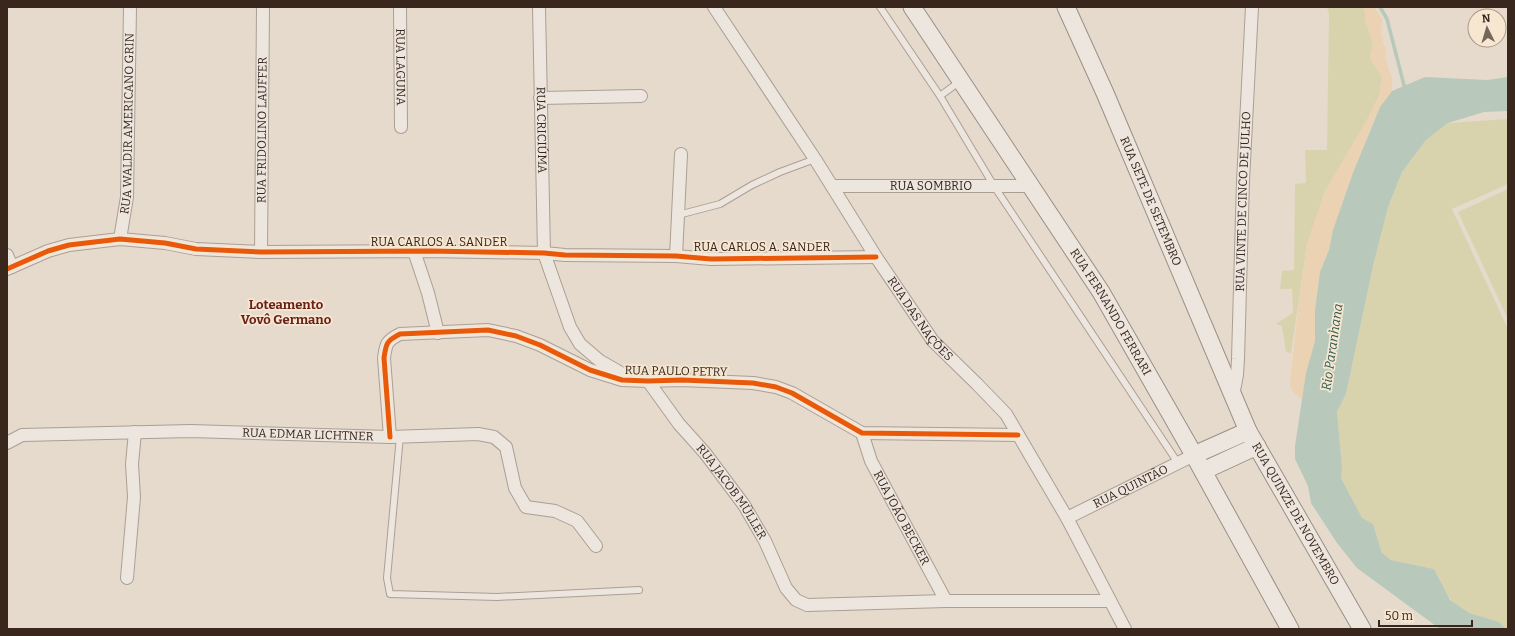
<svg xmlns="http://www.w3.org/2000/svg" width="1515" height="636" viewBox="0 0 1515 636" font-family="Bitter,serif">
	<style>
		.green { fill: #d9d3ad }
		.sand { fill: #ead2b2 }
		.water { fill: #b8c9bc }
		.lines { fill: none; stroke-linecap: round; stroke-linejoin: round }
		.stream { stroke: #b8c9bc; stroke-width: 3.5 }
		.lane-casing { stroke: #ab9f95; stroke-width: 8 }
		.street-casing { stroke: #ab9f95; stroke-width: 14 }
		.secondary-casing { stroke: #9a8f85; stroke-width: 19 }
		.lane { stroke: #ede6de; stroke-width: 6 }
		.street { stroke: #ede6de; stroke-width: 12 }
		.secondary { stroke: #ede6de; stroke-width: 17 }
		.cycleway-casing { stroke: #f7e7d1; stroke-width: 8 }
		.cycleway { stroke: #e8590c; stroke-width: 5 }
		.labels { text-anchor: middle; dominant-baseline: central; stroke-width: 3.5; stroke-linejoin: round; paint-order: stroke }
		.street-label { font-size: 12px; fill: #39261d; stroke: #f7e7d1 }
		.neighbourhood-label { font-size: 13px; font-weight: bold; fill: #68201a; stroke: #f7e7d1 }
		.water-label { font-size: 13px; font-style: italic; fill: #2b5950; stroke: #f7e7d1 }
	</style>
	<rect width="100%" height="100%" fill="#e6dacc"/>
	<g class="green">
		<polygon points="1327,7 1364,7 1366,22 1373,44 1370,59 1382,77 1379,96 1367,120 1325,191 1307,244 1291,353 1286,352 1282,326 1276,324 1293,313 1292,289 1280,289 1282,271 1294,270 1295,184 1306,183 1305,150 1327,150 1329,14"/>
		<path d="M1508,119V184L1452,209L1508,329V629H1506C1494,617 1484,620 1469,614C1449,605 1443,587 1434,569L1391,560L1382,553L1373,524L1362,519L1341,478L1342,467L1337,412L1346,394L1373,266L1388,207L1402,172L1426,140L1448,123Z"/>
		<polygon points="1508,189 1508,319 1458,212"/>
	</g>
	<polygon class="sand" points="1364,7 1374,7 1382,19 1381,34 1386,52 1385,57 1392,79 1392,91 1380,107 1369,133 1333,230 1329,250 1320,272 1315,310 1315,341 1306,373 1302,400 1292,391 1290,384 1297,318 1307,244 1325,191 1367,120 1379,96 1382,77 1370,59 1373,44 1366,22"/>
	<polygon class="water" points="1425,77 1487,80 1508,77 1508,111 1484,112 1448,123 1426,140 1402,172 1388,207 1373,266 1346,394 1337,412 1342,467 1341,478 1362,518 1373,524 1382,553 1391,560 1434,569 1450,600 1469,613 1499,622 1506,629 1440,629 1357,568 1337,543 1311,503 1308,486 1295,459 1295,446 1306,373 1315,341 1315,310 1320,272 1329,250 1333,230 1353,173 1380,107 1392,91"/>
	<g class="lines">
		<polyline class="stream" points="1380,7 1387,19 1405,89"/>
		<g class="lane-casing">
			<g id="lane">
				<polyline points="880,7 940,96 994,186 1178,463"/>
				<polyline points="940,96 959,82"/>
				<polyline points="678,215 720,204 752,185 780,172 815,159"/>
				<polyline points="400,436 387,578 390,594 497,597 639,590"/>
			</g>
		</g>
		<g class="street-casing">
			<g id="street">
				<path id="s1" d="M400,7L401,127"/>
				<path id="s2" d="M539,7L544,253L570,327L580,344L600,361L628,377"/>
				<path id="s3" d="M714,7L815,159L876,257L933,341L977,384L1006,414L1067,518L1125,629"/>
				<polyline points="540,98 641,96"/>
				<path id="s4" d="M832,186H1030"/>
				<path id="s5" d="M120,239L127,197L130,7"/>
				<polyline points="414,251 428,293 438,333"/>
				<path id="s6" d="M261,252L263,7"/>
				<polyline points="7,255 12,267"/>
				<polyline points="676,256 681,154"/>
				<polyline points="7,269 48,251 69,245 120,239 165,243 196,249 261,252 429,251 544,253 565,255 676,256 711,259 876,257"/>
				<path id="s7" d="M648,381L679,424L705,453L744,505L765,541L786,588L796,600L807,605L946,601H1110"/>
				<path id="s8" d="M1233,396L1237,375L1238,359L1243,181L1252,7"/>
				<path id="s9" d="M862,433L871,461L946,601"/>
				<path d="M390,437L384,358C386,344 386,341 400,334L488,330L516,336L540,345L590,370L622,380L648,381L682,380L753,383L776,387L792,393L862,433L1018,435"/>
				<path id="s10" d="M7,443L22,435L191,431L390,437L478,434L494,437L506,447L515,488L526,507L555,511L577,521L596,546"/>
				<path id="s11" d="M1067,518L1194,455"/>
				<polyline points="127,578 134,497 132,464 135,432"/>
			</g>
		</g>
		<g class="secondary-casing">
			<g id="secondary">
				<path id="s12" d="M912,7L1101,292L1194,455L1290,629"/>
				<path id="s13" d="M1066,7L1105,93L1248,431L1362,629"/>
				<polyline points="1194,455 1248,431"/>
				<polyline points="1203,471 1257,446"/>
			</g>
		</g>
		<use href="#lane" class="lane"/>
		<use href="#street" class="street"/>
		<use href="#secondary" class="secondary"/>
		<g class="cycleway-casing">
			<g id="cycleway">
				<polyline points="7,269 48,251 69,245 120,239 165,243 196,249 261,252 429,251 544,253 565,255 676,256 711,259 876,257"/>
				<path d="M390,437L384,358C386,344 386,341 400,334L488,330L516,336L540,345L590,370L622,380L648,381L682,380L753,383L776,387L792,393L862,433L1018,435"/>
			</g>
		</g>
		<use href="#cycleway" class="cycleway"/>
	</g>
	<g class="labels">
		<g class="street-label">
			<text stroke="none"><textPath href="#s1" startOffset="60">RUA LAGUNA</textPath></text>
			<text stroke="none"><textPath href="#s5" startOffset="116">RUA WALDIR AMERICANO GRIN</textPath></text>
			<text stroke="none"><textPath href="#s6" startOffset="122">RUA FRIDOLINO LAUFFER</textPath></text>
			<text stroke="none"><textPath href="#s2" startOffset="123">RUA CRICIÚMA</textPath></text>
			<text stroke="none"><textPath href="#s4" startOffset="99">RUA SOMBRIO</textPath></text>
			<text stroke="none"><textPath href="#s13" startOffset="212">RUA SETE DE SETEMBRO</textPath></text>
			<text stroke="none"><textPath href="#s8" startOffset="195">RUA VINTE DE CINCO DE JULHO</textPath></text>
			<text x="439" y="242">RUA CARLOS A. SANDER</text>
			<text x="762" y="247">RUA CARLOS A. SANDER</text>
			<text stroke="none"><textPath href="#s12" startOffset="364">RUA FERNANDO FERRARI</textPath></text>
			<text stroke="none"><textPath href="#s3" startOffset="374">RUA DAS NAÇÕES</textPath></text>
			<text transform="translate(676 371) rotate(1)">RUA PAULO PETRY</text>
			<text stroke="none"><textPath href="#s10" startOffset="303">RUA EDMAR LICHTNER</textPath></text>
			<text stroke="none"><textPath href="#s11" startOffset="71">RUA QUINTÃO</textPath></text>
			<text stroke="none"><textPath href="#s7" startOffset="139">RUA JACOB MÜLLER</textPath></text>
			<text stroke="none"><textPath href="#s13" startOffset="557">RUA QUINZE DE NOVEMBRO</textPath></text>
			<text stroke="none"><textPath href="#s9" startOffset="94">RUA JOÃO BECKER</textPath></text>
		</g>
		<g class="neighbourhood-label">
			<text x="286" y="304">Loteamento<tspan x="286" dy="15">Vovô Germano</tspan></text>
		</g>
		<g class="water-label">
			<text transform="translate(1332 347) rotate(-82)">Rio Paranhana</text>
		</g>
	</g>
	<rect width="1515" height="636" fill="none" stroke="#39261d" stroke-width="16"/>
	<g transform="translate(1487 28) rotate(355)"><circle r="19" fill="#f7e7d1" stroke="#ab9a89"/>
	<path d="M0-3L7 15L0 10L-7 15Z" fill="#76655a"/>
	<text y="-6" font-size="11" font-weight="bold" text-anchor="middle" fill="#39261d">N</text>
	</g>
	<path d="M1379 620v6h93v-6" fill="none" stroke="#39261d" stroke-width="2"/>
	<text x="1385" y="620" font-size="12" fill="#39261d" stroke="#f7e7d1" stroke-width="3" paint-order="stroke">50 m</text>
</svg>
